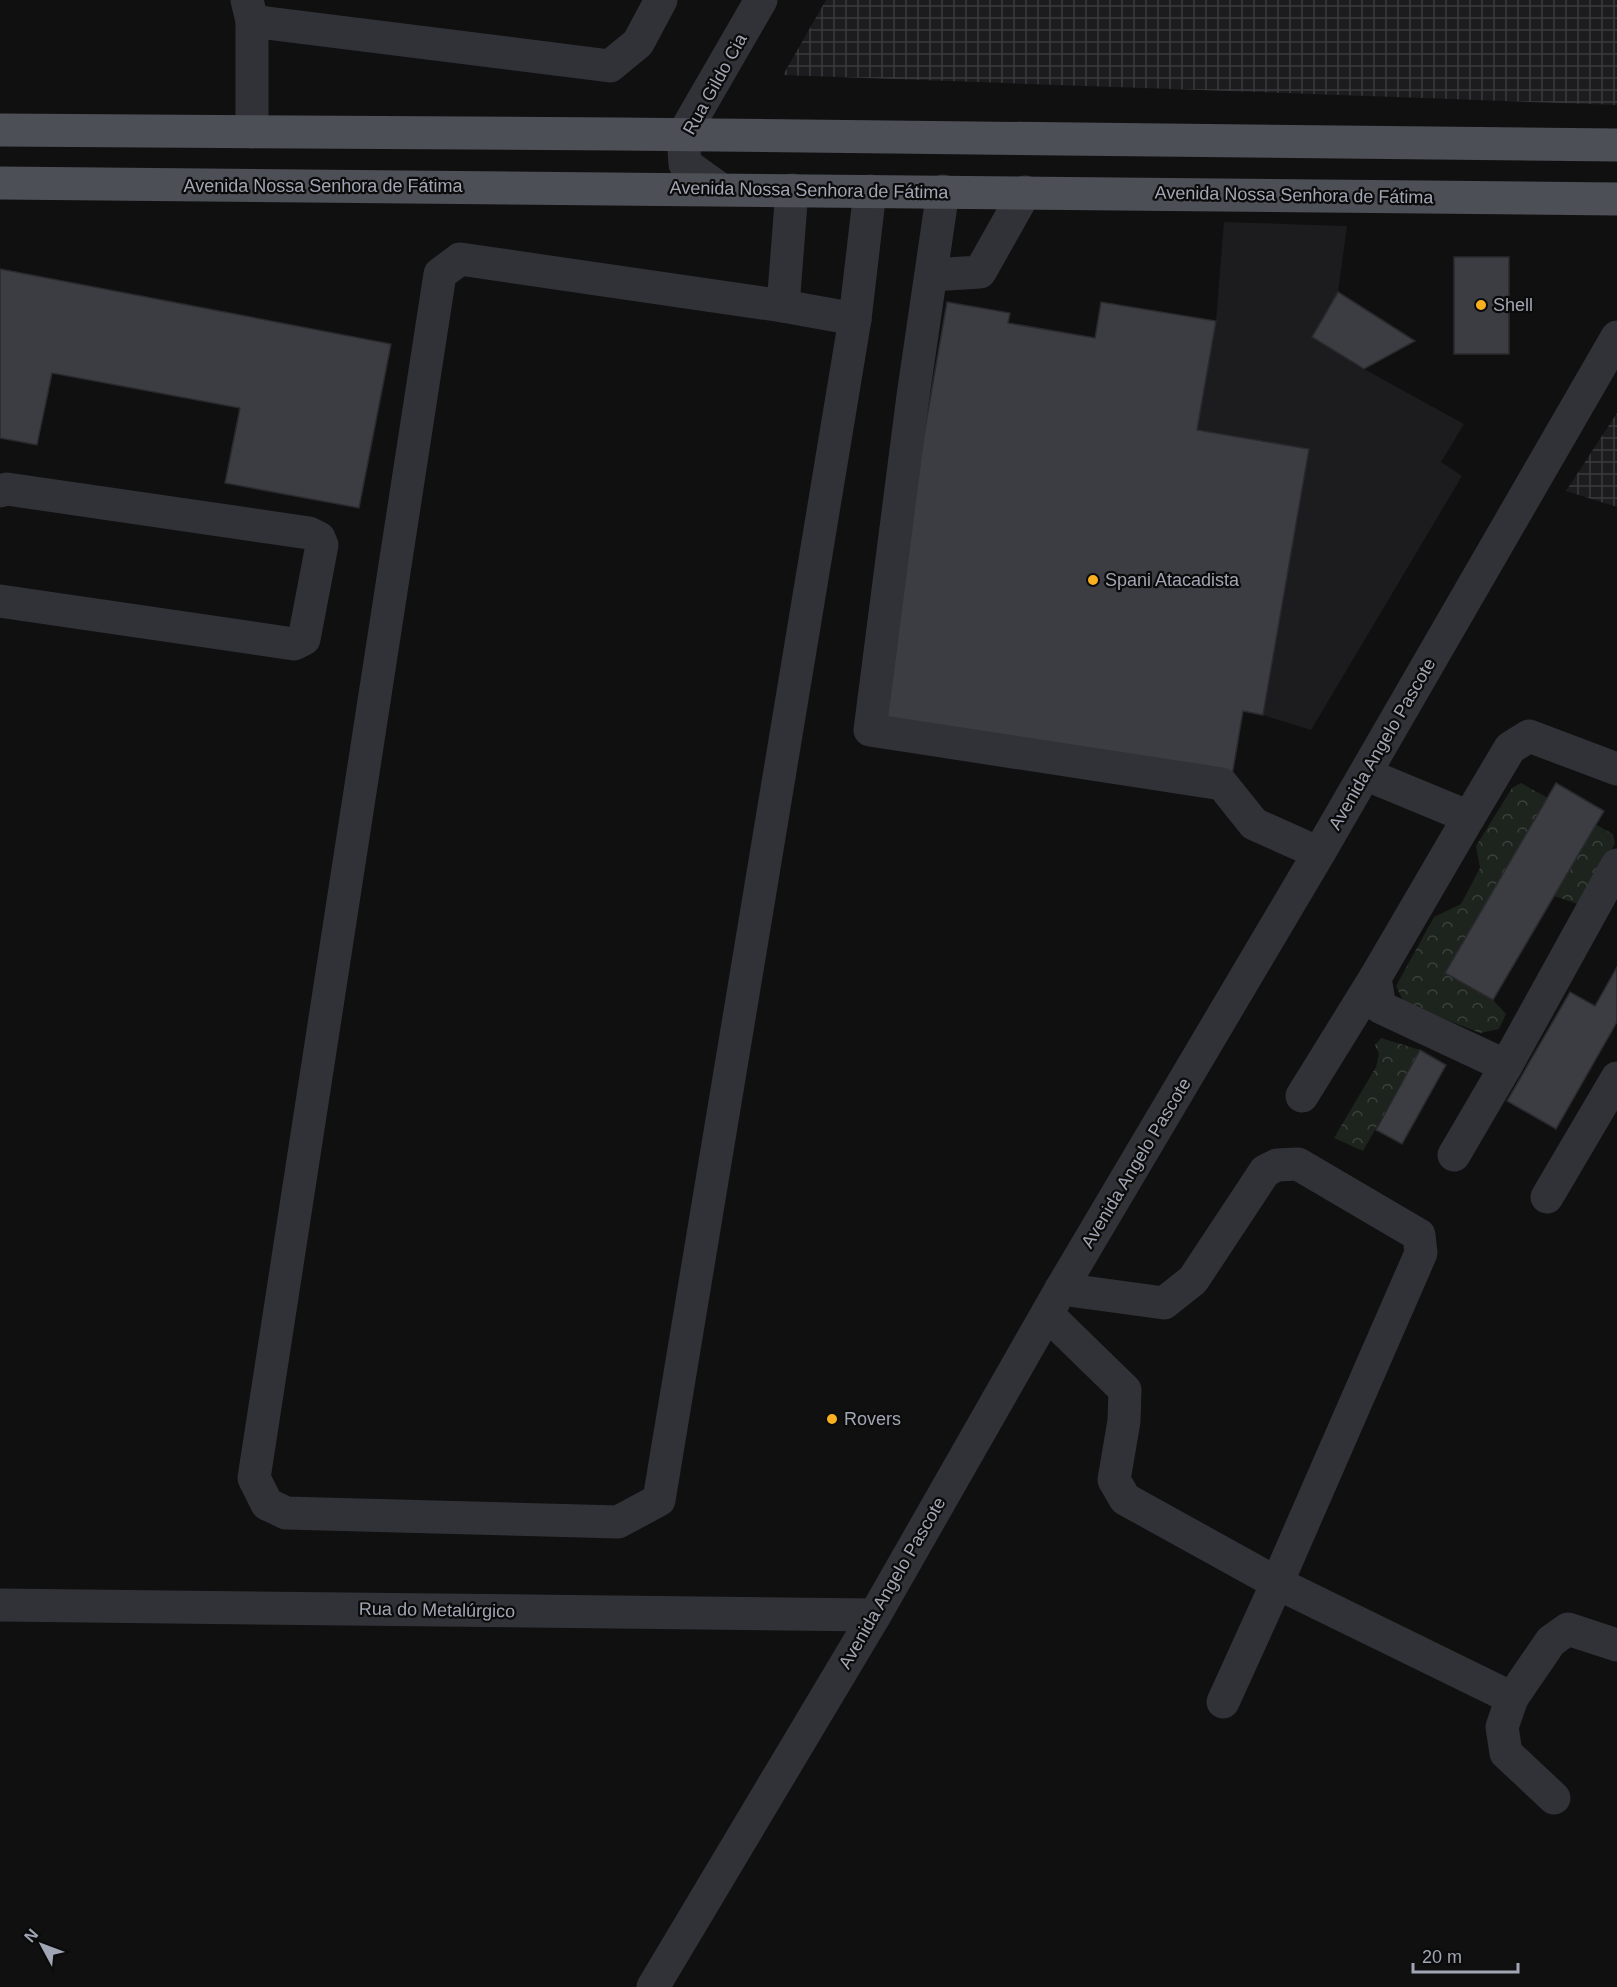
<svg xmlns="http://www.w3.org/2000/svg" width="1617" height="1987" viewBox="0 0 1617 1987" font-family="Arial,sans-serif">
	<style>
		.built { fill: #1c1c1e }
		.industrial { fill: url(#industrial-grid) }
		.park { fill: url(#park-crowns) }
		.building { fill: #3c3d42; stroke: #2a2a2e; stroke-width: 1.5 }
		.lines { fill: none; stroke-linecap: round; stroke-linejoin: round }
		.minor { stroke: #313237; stroke-width: 33 }
		.major { stroke: #4d4f56; stroke-width: 33 }
		.poi-dot { fill: #fbb11f; stroke: #0b0b0c; stroke-width: 2 }
		.labels { text-anchor: middle; dominant-baseline: central; stroke-width: 4.5; stroke-linejoin: round; paint-order: stroke }
		.street-label { font-size: 18px; fill: #a0a6b3; stroke: #0b0b0c }
		.poi-label { font-size: 18px; fill: #a0a6b3; stroke: #0b0b0c; text-anchor: start }
	</style>
	<defs>
		<pattern id="industrial-grid" width="8" height="8" patternUnits="userSpaceOnUse" patternTransform="scale(1.5)"><rect width="8" height="8" fill="#1c1c1e"/><path d="M0 4h8M4 0v8" fill="none" stroke="#3a3a3c"/></pattern>
		<pattern id="park-crowns" width="20" height="18" patternUnits="userSpaceOnUse" patternTransform="scale(1.5)"><rect width="20" height="18" fill="#1c241d"/><path d="M2 6a3 3 0 1 1 6 0M12 15a3 3 0 1 1 6 0" fill="none" stroke="#3a413b"/></pattern>
	</defs>
	<rect width="100%" height="100%" fill="#101011"/>
	<polygon class="built" points="1224,222 1347,226 1338,292 1313,337 1364,369 1464,424 1441,462 1462,476 1311,730 1263,715 1309,449 1197,430 1216,321"/>
	<g class="industrial">
		<polygon points="826,0 1617,0 1617,105 783,75"/>
		<polygon points="1617,413 1617,507 1566,491"/>
	</g>
	<g class="park">
		<polygon points="1521,783 1613,834 1615,843 1581,905 1554,896 1493,1000 1506,1014 1499,1029 1480,1033 1404,1003 1396,986 1434,917 1461,904 1480,868 1476,846 1512,788"/>
		<polygon points="1381,1038 1420,1050 1363,1151 1334,1138 1376,1067 1379,1054 1375,1045"/>
	</g>
	<g class="building">
		<rect x="1454" y="257" width="55" height="97"/>
		<polygon points="0,269 391,344 359,508 225,483 240,408 52,373 37,445 0,438"/>
		<polygon points="1338,292 1415,341 1364,369 1312,337"/>
		<polygon points="947,302 1010,313 1008,323 1095,338 1101,302 1216,321 1197,430 1309,449 1263,715 1243,711 1232,776 875,716"/>
		<polygon points="1556,783 1604,811 1493,1000 1445,973"/>
		<polygon points="1617,967 1617,1022 1556,1129 1507,1101 1570,992 1595,1006"/>
		<polygon points="1420,1050 1446,1065 1402,1144 1376,1130"/>
	</g>
	<g class="lines">
		<g class="minor">
			<polyline points="247,0 252,21 252,132"/>
			<polyline points="252,21 610,66 638,43 661,0"/>
			<polyline points="720,189 685,164 683,135 761,0"/>
			<polyline points="792,190 783,306 460,259 440,274 254,1478 267,1504 286,1513 618,1522 659,1500 855,319 870,191"/>
			<polyline points="943,191 913,396 870,730 1222,784 1254,824 1319,853"/>
			<polyline points="931,275 980,272 1025,192"/>
			<polyline points="783,306 855,319"/>
			<polyline points="0,491 7,489 309,533 319,538 322,545 304,639 294,644 0,601"/>
			<polyline points="1365,774 1469,817 1375,978 1380,1007 1506,1066 1617,865"/>
			<polyline points="1469,817 1510,748 1529,736 1617,769"/>
			<polyline points="1302,1096 1375,978"/>
			<polyline points="1454,1155 1506,1066"/>
			<polyline points="1547,1197 1617,1078"/>
			<polyline points="1061,1289 1164,1303 1193,1280 1265,1171 1277,1165 1298,1164 1419,1235 1421,1253 1277,1583 1512,1698 1502,1727 1506,1753 1554,1798"/>
			<polyline points="1047,1314 1125,1390 1124,1421 1114,1480 1125,1499 1277,1583 1223,1702"/>
			<polyline points="0,1605 875,1615"/>
			<polyline points="1512,1698 1551,1641 1568,1629 1617,1645"/>
			<polyline points="653,1987 875,1615 1061,1289 1319,853 1617,337"/>
		</g>
		<g class="major">
			<polyline points="0,130 619,134 1617,145"/>
			<polyline points="0,183 1617,199"/>
		</g>
	</g>
	<g class="poi-dot">
		<circle cx="1481" cy="305" r="6"/>
		<circle cx="1093" cy="580" r="6"/>
		<circle cx="832" cy="1419" r="6"/>
	</g>
	<g class="labels">
		<g class="street-label">
			<text transform="translate(715 84) rotate(-61)">Rua Gildo Cia</text>
			<text x="323" y="186">Avenida Nossa Senhora de Fátima</text>
			<text transform="translate(809 190) rotate(1)">Avenida Nossa Senhora de Fátima</text>
			<text transform="translate(1294 195) rotate(1)">Avenida Nossa Senhora de Fátima</text>
			<text transform="translate(1382 744) rotate(-60)">Avenida Angelo Pascote</text>
			<text transform="translate(1136 1163) rotate(-59)">Avenida Angelo Pascote</text>
			<text transform="translate(892 1583) rotate(-60)">Avenida Angelo Pascote</text>
			<text transform="translate(437 1610) rotate(1)">Rua do Metalúrgico</text>
		</g>
		<g class="poi-label">
			<text x="1493" y="305">Shell</text>
			<text x="1105" y="580">Spani Atacadista</text>
			<text x="844" y="1419">Rovers</text>
		</g>
	</g>
	<g transform="translate(42 1945) rotate(311)" stroke="#0b0b0c" stroke-width="4.5" paint-order="stroke">
	<path d="M0-4.5L10 22L0 15L-10 22Z" fill="#a0a6b3"/>
	<text y="-9" font-size="16" font-weight="bold" text-anchor="middle" fill="#a0a6b3">N</text>
	</g>
	<path d="M1413 1963v9h105v-9" fill="none" stroke="#a0a6b3" stroke-width="3"/>
	<text x="1422" y="1963" font-size="18" fill="#a0a6b3" stroke="#0b0b0c" stroke-width="4.5" paint-order="stroke">20 m</text>
</svg>
